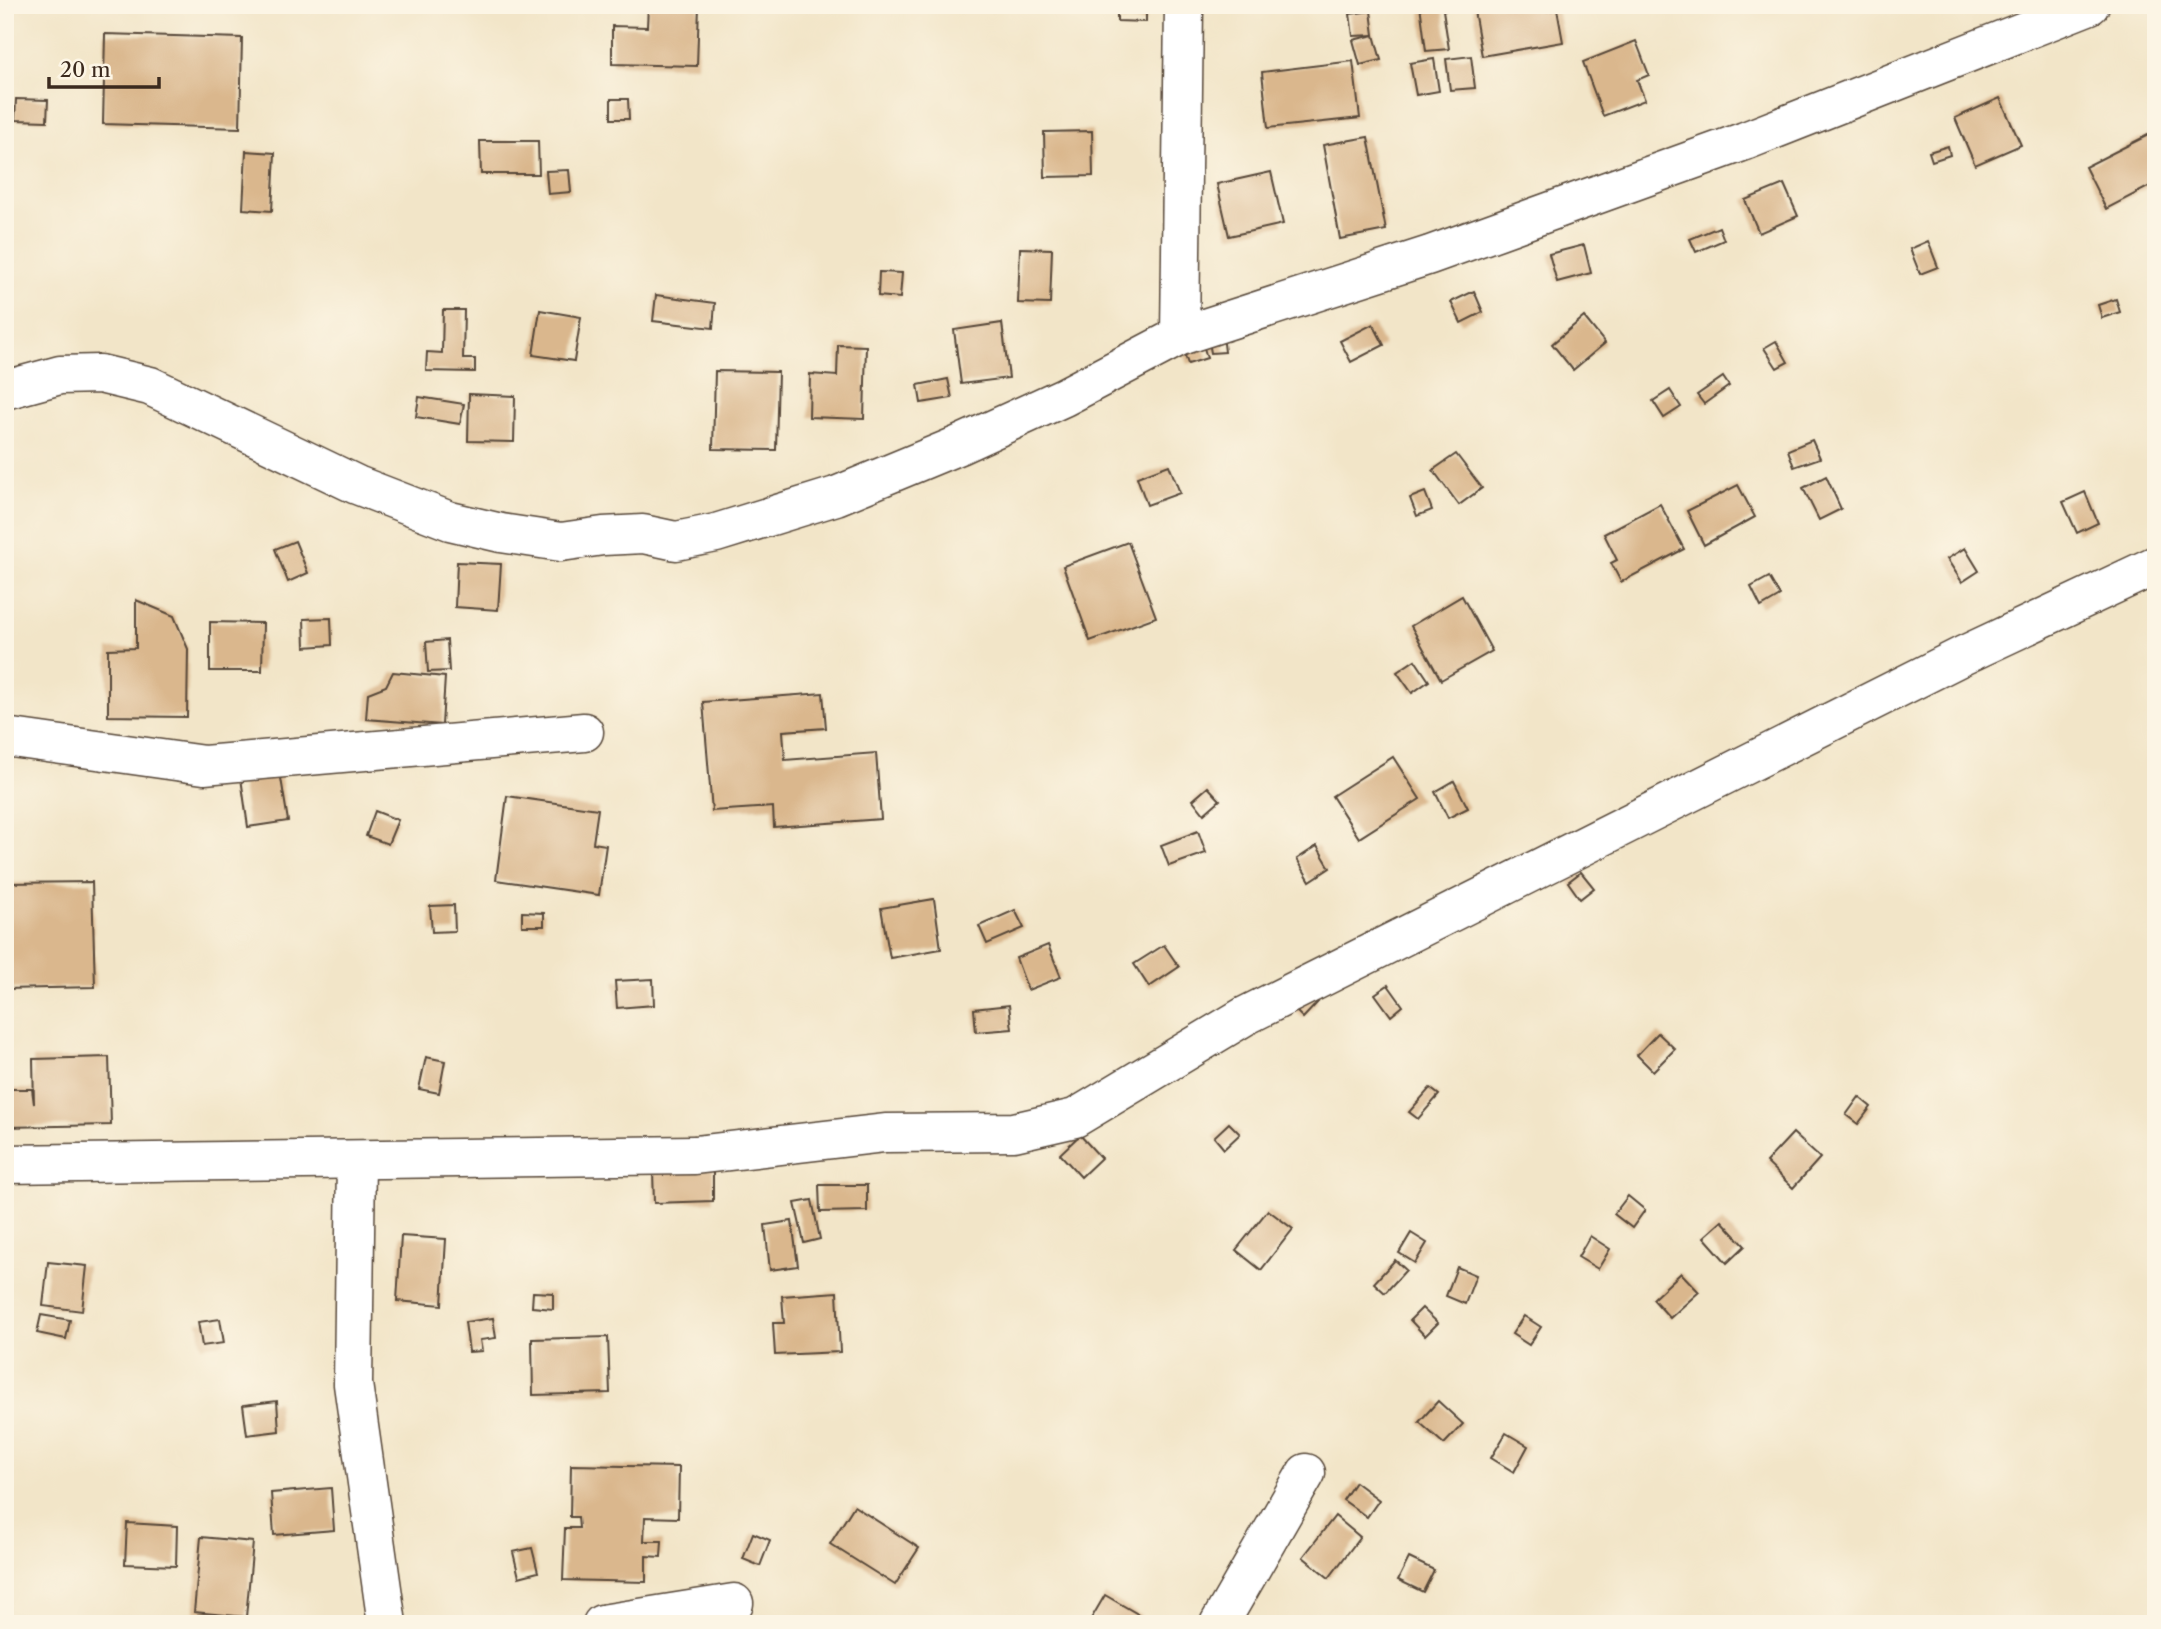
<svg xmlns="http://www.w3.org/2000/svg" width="2161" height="1629" viewBox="0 0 2161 1629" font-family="'Libre Caslon Text',serif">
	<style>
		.building { fill: #dab78d }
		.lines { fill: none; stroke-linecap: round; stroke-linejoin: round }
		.minor-casing { stroke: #564638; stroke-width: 41 }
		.minor { stroke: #fff; stroke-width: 38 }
	</style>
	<rect width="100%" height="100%" fill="#fcf5e5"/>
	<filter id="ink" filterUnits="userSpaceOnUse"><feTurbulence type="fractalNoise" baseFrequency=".0143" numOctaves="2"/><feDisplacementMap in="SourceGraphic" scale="14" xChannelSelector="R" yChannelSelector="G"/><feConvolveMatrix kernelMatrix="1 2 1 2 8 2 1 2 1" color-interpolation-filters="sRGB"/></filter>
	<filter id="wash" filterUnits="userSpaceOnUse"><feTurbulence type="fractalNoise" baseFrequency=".00686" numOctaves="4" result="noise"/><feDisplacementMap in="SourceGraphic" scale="28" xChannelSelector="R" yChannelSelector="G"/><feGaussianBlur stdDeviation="1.57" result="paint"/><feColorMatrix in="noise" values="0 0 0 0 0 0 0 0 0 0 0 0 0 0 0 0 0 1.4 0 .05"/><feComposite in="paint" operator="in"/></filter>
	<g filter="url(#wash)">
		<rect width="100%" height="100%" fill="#f2e5c8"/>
		<g id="blocks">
			<g class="building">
				<polygon points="223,5 264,5 264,9 223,8"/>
				<polygon points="648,5 699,5 697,66 612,64 612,26 647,27"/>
				<polygon points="1117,5 1146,5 1146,22 1117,21"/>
				<polygon points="1420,5 1467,5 1467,7 1443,10 1449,49 1426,51"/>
				<polygon points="1473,5 1547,5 1548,11 1557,9 1563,42 1482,56"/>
				<polygon points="1371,11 1374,35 1353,36 1350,14"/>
				<polygon points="105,34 242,38 240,128 103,124"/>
				<polygon points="1374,35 1381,60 1360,65 1353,40"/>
				<polygon points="1636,41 1649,75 1637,80 1645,100 1603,116 1583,62"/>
				<polygon points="1471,56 1475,88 1450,90 1446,59"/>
				<polygon points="1434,59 1439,91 1416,95 1410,63"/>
				<polygon points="1353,61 1360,118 1268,128 1262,72"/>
				<polygon points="2000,98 2021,145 1975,165 1955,118"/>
				<polygon points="16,99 48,100 47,121 15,120"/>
				<polygon points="611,99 628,99 629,119 611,119"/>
				<polygon points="1092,131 1093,176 1045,177 1044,132"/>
				<polygon points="2156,131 2156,183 2106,209 2085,167"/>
				<polygon points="1368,137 1386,230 1340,239 1323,145"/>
				<polygon points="480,141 538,141 539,174 481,174"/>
				<polygon points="1948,146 1950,155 1932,161 1929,152"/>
				<polygon points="246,151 275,153 272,211 243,209"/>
				<polygon points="569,170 571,192 548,194 546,171"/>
				<polygon points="1271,172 1283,224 1229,236 1217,184"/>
				<polygon points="1784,184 1798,216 1759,233 1745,200"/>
				<polygon points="1719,227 1724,240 1696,252 1690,239"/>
				<polygon points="1928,241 1938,267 1920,274 1910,249"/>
				<polygon points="1584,245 1591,273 1557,282 1549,254"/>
				<polygon points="1020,248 1052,249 1050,304 1018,303"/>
				<polygon points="879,272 902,273 900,298 878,296"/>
				<polygon points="1474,291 1483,312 1461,323 1451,302"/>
				<polygon points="656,295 715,303 713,328 653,321"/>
				<polygon points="2116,299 2120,312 2102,318 2098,305"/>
				<polygon points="443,310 464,310 463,359 475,359 475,372 426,371 427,352 442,353"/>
				<polygon points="540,310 581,317 574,361 533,355"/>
				<polygon points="1584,317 1605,343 1573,370 1552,344"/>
				<polygon points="1002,323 1009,378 961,384 954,330"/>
				<polygon points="1373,324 1384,345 1351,362 1340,341"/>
				<polygon points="1223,335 1225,352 1211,353 1208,336"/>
				<polygon points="1202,341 1207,358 1188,364 1182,347"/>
				<polygon points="1776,341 1788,362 1777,368 1764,348"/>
				<polygon points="838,345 866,346 864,419 809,417 810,374 837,376"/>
				<polygon points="715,371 778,372 776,450 713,449"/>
				<polygon points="1723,377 1729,386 1704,404 1697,395"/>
				<polygon points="948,379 952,398 921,403 918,385"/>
				<polygon points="1670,390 1681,407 1664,418 1653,401"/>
				<polygon points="469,394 515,396 514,442 468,441"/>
				<polygon points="419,397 464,404 460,424 416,417"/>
				<polygon points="1812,440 1820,458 1794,467 1788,450"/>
				<polygon points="1456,454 1482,488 1459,505 1433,470"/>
				<polygon points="1169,465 1180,493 1147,505 1137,477"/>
				<polygon points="1826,476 1841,509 1819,520 1803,488"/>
				<polygon points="1738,485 1755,517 1704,545 1687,511"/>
				<polygon points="1425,492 1432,510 1417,516 1410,498"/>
				<polygon points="2085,492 2098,523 2077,533 2063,502"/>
				<polygon points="1660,504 1684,549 1621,582 1611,563 1617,560 1604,534"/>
				<polygon points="295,541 308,573 288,582 275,549"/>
				<polygon points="1128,542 1156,617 1090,641 1063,566"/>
				<polygon points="1965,548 1979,571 1962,582 1947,559"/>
				<polygon points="457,562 501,564 498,610 455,607"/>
				<polygon points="1769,577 1780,596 1761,607 1751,587"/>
				<polygon points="1462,596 1492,651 1441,680 1411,626"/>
				<polygon points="136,600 174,616 188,649 187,717 108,716 108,649 136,648"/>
				<polygon points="331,618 332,645 305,647 304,619"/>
				<polygon points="210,622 263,623 262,671 210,671"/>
				<polygon points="447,640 449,671 428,672 426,642"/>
				<polygon points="1415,660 1429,681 1412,693 1397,672"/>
				<polygon points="393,672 445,677 442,725 366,719 368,693 386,686"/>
				<polygon points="823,693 826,728 783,731 785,760 876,753 881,819 774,827 773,807 712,811 703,702"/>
				<polygon points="1393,757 1420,799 1359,838 1332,796"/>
				<polygon points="280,772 288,821 248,827 241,778"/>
				<polygon points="1454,781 1468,808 1448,818 1435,792"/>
				<polygon points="1208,787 1220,800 1204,814 1193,800"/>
				<polygon points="507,796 598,809 593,843 606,845 599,895 496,880"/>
				<polygon points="375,811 398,820 388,844 366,836"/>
				<polygon points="1198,831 1206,853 1169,866 1161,845"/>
				<polygon points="1317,846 1330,868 1310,881 1297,859"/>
				<polygon points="1581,872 1594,888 1580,899 1568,882"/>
				<polygon points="92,882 95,987 5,989 5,883"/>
				<polygon points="934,899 941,949 890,958 881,908"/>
				<polygon points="454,905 455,931 432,932 430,906"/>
				<polygon points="1015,910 1024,928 987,944 979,926"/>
				<polygon points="522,912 544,913 544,926 522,926"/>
				<polygon points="1048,945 1061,977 1028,990 1016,958"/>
				<polygon points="1164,945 1179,967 1149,987 1134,964"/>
				<polygon points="653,979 654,1005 617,1008 615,981"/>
				<polygon points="1388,985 1403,1006 1391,1016 1375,994"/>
				<polygon points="1303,989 1318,1002 1303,1018 1290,1005"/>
				<polygon points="1009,1005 1012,1029 976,1032 974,1009"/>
				<polygon points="1658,1033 1675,1049 1653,1071 1637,1055"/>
				<polygon points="109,1057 111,1125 5,1127 5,1089 32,1089 34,1104 33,1059"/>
				<polygon points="426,1057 445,1061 439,1093 419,1089"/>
				<polygon points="1430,1088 1439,1095 1418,1119 1409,1112"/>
				<polygon points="1859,1097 1871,1107 1858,1124 1846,1115"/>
				<polygon points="1229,1123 1240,1134 1224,1149 1214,1137"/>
				<polygon points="1793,1133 1820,1158 1793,1188 1766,1162"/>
				<polygon points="1080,1135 1101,1158 1081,1177 1060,1154"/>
				<polygon points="713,1169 713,1201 654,1203 653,1171"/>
				<polygon points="819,1185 867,1185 867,1211 820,1212"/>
				<polygon points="1628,1196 1645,1210 1632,1228 1614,1214"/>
				<polygon points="812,1200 820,1239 804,1243 795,1203"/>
				<polygon points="1268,1210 1293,1229 1261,1270 1236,1250"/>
				<polygon points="792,1221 798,1266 770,1270 765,1225"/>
				<polygon points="1722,1221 1745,1246 1727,1263 1704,1237"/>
				<polygon points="1411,1233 1427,1243 1415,1263 1399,1253"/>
				<polygon points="401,1236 446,1239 442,1305 397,1301"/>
				<polygon points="1590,1236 1610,1249 1598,1269 1578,1257"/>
				<polygon points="1395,1260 1406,1270 1385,1293 1374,1283"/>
				<polygon points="48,1262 87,1266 82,1311 43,1306"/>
				<polygon points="1457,1267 1476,1275 1465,1304 1446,1296"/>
				<polygon points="1681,1273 1699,1292 1670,1318 1653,1299"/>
				<polygon points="533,1292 553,1293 553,1309 532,1307"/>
				<polygon points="837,1292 840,1352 775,1355 773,1323 784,1323 782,1296"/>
				<polygon points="1422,1308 1438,1323 1425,1336 1410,1320"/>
				<polygon points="41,1315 70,1320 66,1339 37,1333"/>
				<polygon points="1524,1316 1541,1327 1529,1345 1512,1334"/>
				<polygon points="493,1318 496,1338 480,1340 482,1351 469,1352 465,1322"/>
				<polygon points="220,1319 224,1343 202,1346 198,1322"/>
				<polygon points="608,1337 610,1393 533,1395 532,1339"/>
				<polygon points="277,1401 279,1431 247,1435 243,1405"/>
				<polygon points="1438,1401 1463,1424 1444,1444 1419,1422"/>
				<polygon points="1506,1433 1528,1446 1514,1472 1491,1458"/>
				<polygon points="571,1465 679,1467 678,1518 645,1517 644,1541 662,1541 661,1557 646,1556 646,1582 563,1580 565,1528 579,1528 578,1517 570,1517"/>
				<polygon points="1355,1482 1379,1500 1367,1517 1343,1500"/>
				<polygon points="331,1488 334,1530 274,1535 271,1493"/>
				<polygon points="854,1506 919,1548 895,1585 830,1544"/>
				<polygon points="1335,1516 1360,1537 1329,1578 1303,1557"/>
				<polygon points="127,1523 177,1526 176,1566 125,1564"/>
				<polygon points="753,1533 770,1540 760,1566 743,1559"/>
				<polygon points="201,1537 253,1542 246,1617 194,1612"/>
				<polygon points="532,1548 538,1572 519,1577 513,1552"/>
				<polygon points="1409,1558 1434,1570 1423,1592 1398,1580"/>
				<polygon points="1105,1595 1141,1616 1137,1624 1088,1624"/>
			</g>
		</g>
	</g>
	<g filter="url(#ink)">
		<use href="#blocks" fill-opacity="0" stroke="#564638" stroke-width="2"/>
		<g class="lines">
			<g class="minor-casing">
				<g id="minor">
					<polyline points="1180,336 1184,5"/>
					<polyline points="5,390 60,375 100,374 150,386 357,485 450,521 501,533 561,542 603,536 643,534 676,541 716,533 836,496 959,445 1064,397 1180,336 1430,255 1745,141 2090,5"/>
					<polyline points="5,737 204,765 584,732"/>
					<polyline points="356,1160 353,1384 387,1624"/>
					<polyline points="5,1164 695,1155 885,1133 1014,1132 1075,1118 1245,1016 1964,655 2156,565"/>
					<polyline points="602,1624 734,1603"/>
					<polyline points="1219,1624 1306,1473"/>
				</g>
			</g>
			<use href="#minor" class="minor"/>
		</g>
	</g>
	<rect width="2161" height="1629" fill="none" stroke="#fcf5e5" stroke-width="28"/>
	<path d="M49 77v10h110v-10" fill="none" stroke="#3b2a1e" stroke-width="3.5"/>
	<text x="60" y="77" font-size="21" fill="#3b2a1e" stroke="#fcf5e5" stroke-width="5" paint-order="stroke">20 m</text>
</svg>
